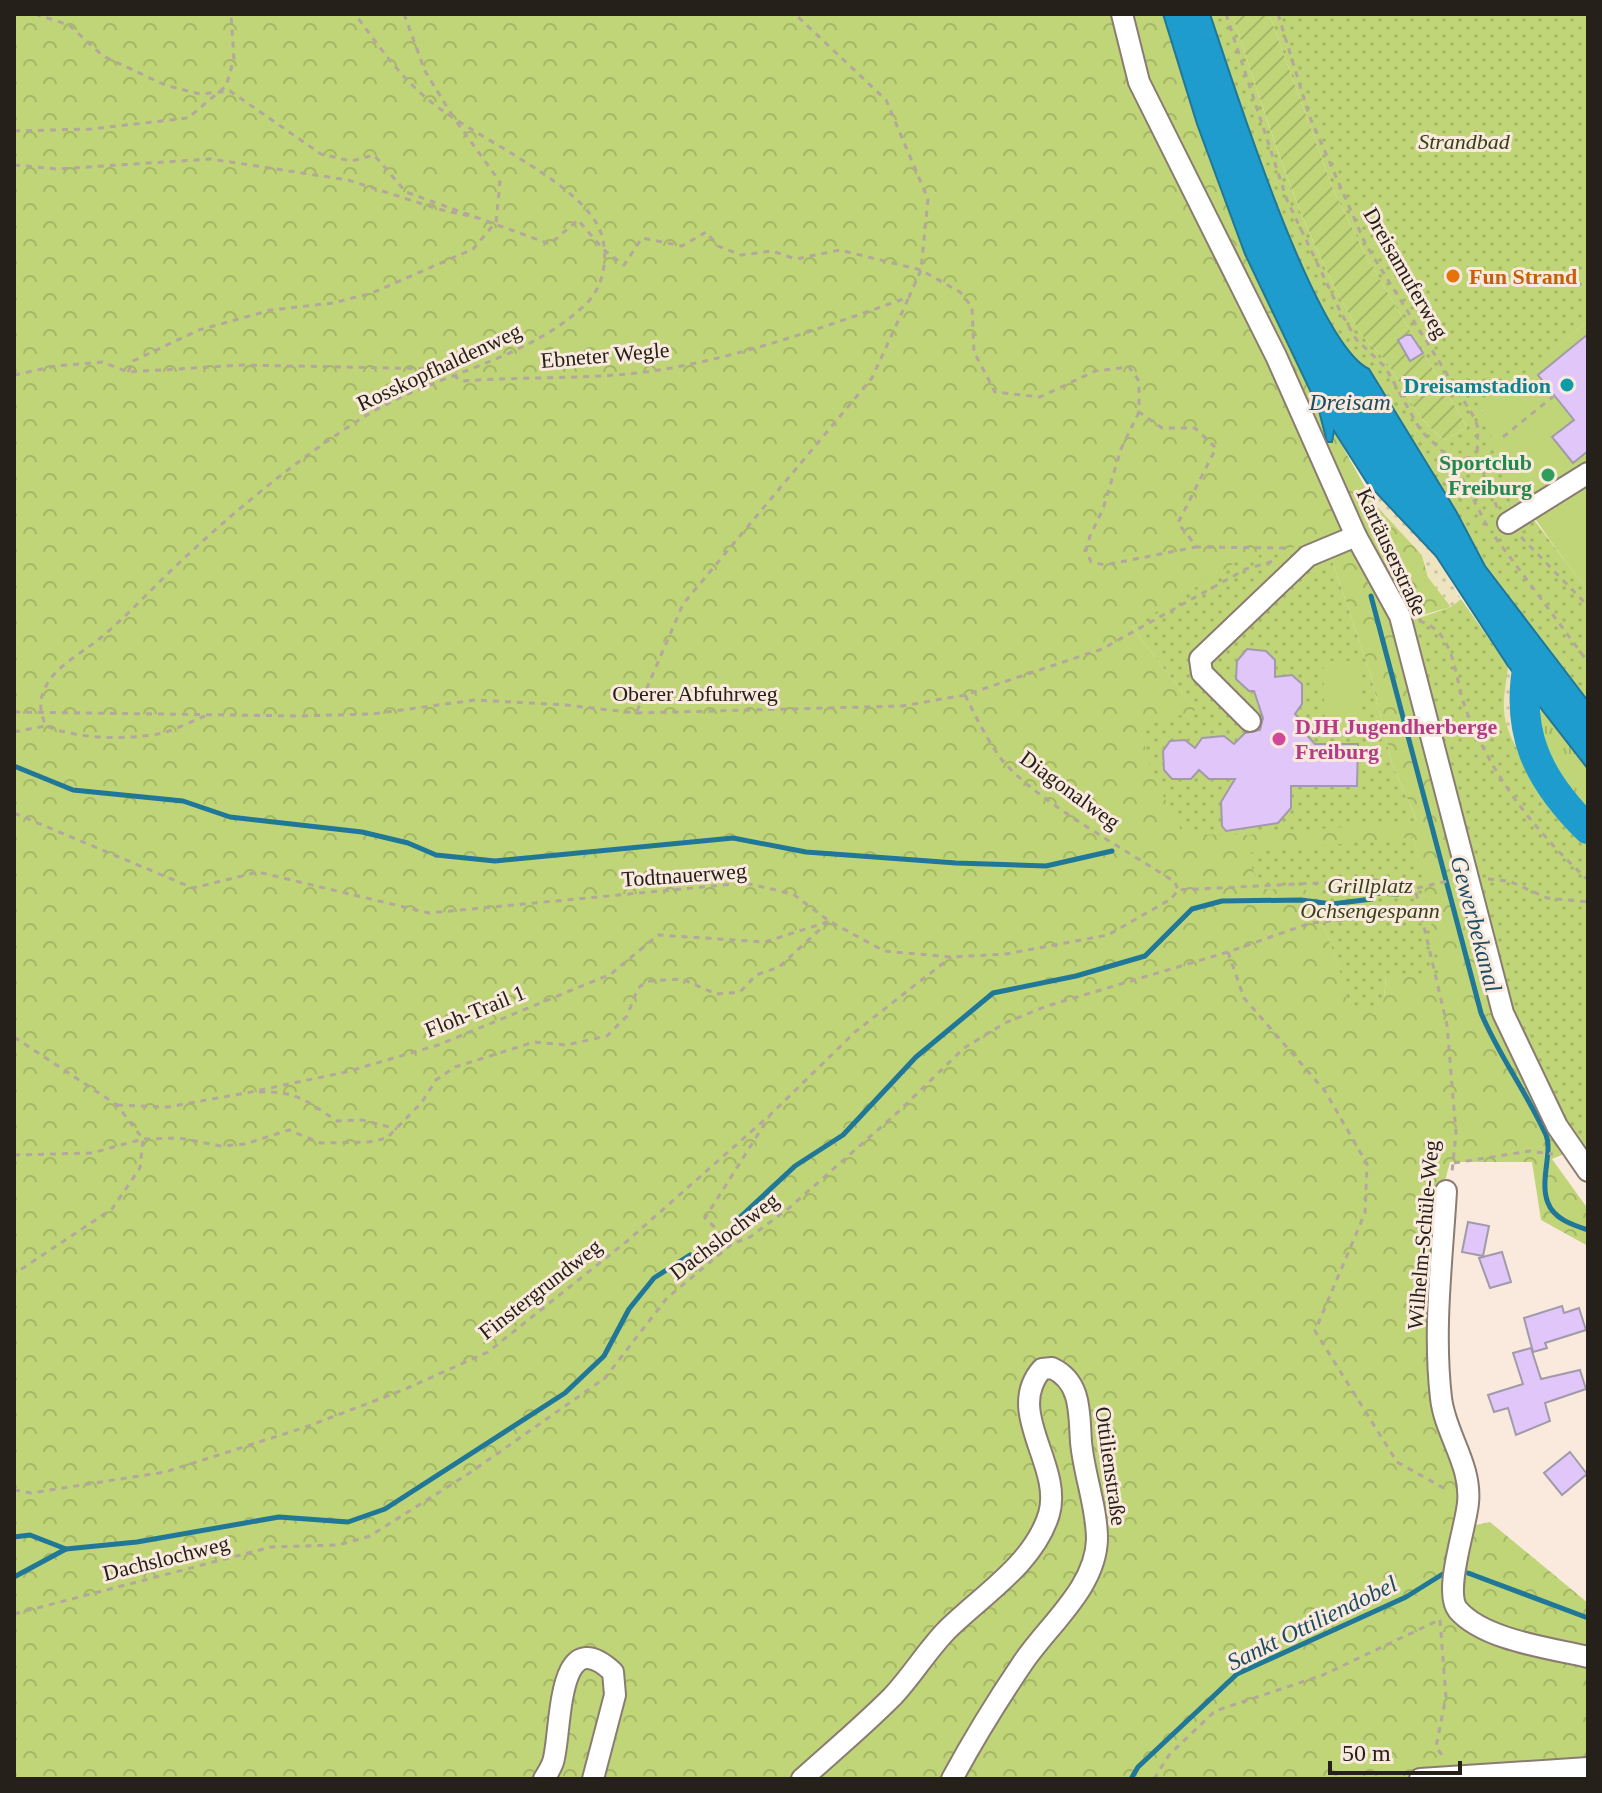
<svg xmlns="http://www.w3.org/2000/svg" width="1602" height="1793" viewBox="0 0 1602 1793" font-family="'Times New Roman',serif">
	<style>
		.grass { fill: url(#grass-tufts) }
		.forest { fill: url(#forest-crowns); fill-rule: evenodd }
		.sand { fill: url(#sand-dots) }
		.park { fill: url(#park-dots) }
		.garden { fill: url(#garden-furrows) }
		.pitch { fill: #c0d578 }
		.water { fill: #1e9ccd; stroke: #207798; stroke-width: 2 }
		.lines { fill: none; stroke-linecap: round; stroke-linejoin: round }
		.stream { stroke: #207798; stroke-width: 5 }
		.river { stroke: #1e9ccd; stroke-width: 30 }
		.building { fill: #e0c6f9; stroke: #a29aaa; stroke-width: 2 }
		.minor-casing { stroke: #8b7c71; stroke-width: 24 }
		.path { stroke: #b4a79d; stroke-width: 3; stroke-dasharray: 6 6; stroke-linecap: butt }
		.minor { stroke: #fff; stroke-width: 20 }
		.food-dot { fill: #e8710a; stroke: #faeadd; stroke-width: 3 }
		.culture-dot { fill: #0f9aa8; stroke: #faeadd; stroke-width: 3 }
		.leisure-dot { fill: #2e9e5b; stroke: #faeadd; stroke-width: 3 }
		.hotel-dot { fill: #d1479c; stroke: #faeadd; stroke-width: 3 }
		.labels { text-anchor: middle; dominant-baseline: central; stroke-width: 6; stroke-linejoin: round; paint-order: stroke }
		.park-label { font-size: 22px; font-style: italic; fill: #373f17; stroke: #faeadd }
		.street-label { font-size: 22px; fill: #26201b; stroke: #faeadd }
		.food-label { font-size: 22px; font-weight: bold; fill: #c56008; stroke: #faeadd; text-anchor: start }
		.culture-label { font-size: 22px; font-weight: bold; fill: #0d838f; stroke: #faeadd; text-anchor: end }
		.leisure-label { font-size: 22px; font-weight: bold; fill: #27864d; stroke: #faeadd; text-anchor: end }
		.hotel-label { font-size: 22px; font-weight: bold; fill: #b23c85; stroke: #faeadd; text-anchor: start }
		.water-label { font-size: 24px; font-style: italic; fill: #1d4c62; stroke: #faeadd }
	</style>
	<defs>
		<pattern id="grass-tufts" width="24" height="20" patternUnits="userSpaceOnUse" patternTransform="scale(2)"><rect width="24" height="20" fill="#c0d578"/><path d="M3 7l-1-3M5 7V3M7 7l1-3M15 17l-1-3M17 17v-4M19 17l1-3" fill="none" stroke="#a5b767"/></pattern>
		<pattern id="forest-crowns" width="20" height="18" patternUnits="userSpaceOnUse" patternTransform="scale(2)"><rect width="20" height="18" fill="#c0d578"/><path d="M2 6a3 3 0 1 1 6 0M12 15a3 3 0 1 1 6 0" fill="none" stroke="#a5b767"/></pattern>
		<pattern id="sand-dots" width="8" height="8" patternUnits="userSpaceOnUse" patternTransform="scale(2)"><rect width="8" height="8" fill="#eee4bf"/><path d="M2 2h.1M6 6h.1" fill="none" stroke="#ccc3a4" stroke-width="1.8" stroke-linecap="round"/></pattern>
		<pattern id="park-dots" width="8" height="8" patternUnits="userSpaceOnUse" patternTransform="scale(2)"><rect width="8" height="8" fill="#c0d578"/><path d="M2 2h.1M6 6h.1" fill="none" stroke="#a5b767" stroke-width="1.8" stroke-linecap="round"/></pattern>
		<pattern id="garden-furrows" width="10" height="10" patternUnits="userSpaceOnUse" patternTransform="scale(2)"><rect width="10" height="10" fill="#c0d578"/><path d="M-1 1l2-2M0 10L10 0M9 11l2-2" fill="none" stroke="#a5b767"/></pattern>
	</defs>
	<rect width="100%" height="100%" fill="#faeadd"/>
	<path class="grass" d="M1543,707L1588,769V815C1558,792 1544,758 1532,722Z"/>
	<path class="forest" d="M14,14H1163L1197,124L1245,254L1318,407L1327,441H1332L1334,431L1374,503L1422,555L1428,577L1451,607L1391,624L1495,1018L1547,1130L1564,1154L1552,1159L1588,1209V1246L1541,1220L1532,1162H1450L1440,1200L1428,1342L1456,1467L1461,1528L1490,1522L1588,1603V1779H14ZM1325,540L1370,672L1392,764L1417,821L1197,711L1132,627L1296,550ZM1414,837L1425,901L1386,977L1384,998L1348,1001C1341,963 1322,927 1310,889Z"/>
	<g class="sand">
		<polygon points="1367,483 1436,556 1461,599 1451,607 1428,577 1422,555 1374,503"/>
		<path d="M1508,666L1543,707L1532,723C1544,758 1558,792 1588,815V840C1561,811 1506,751 1504,710C1503,696 1507,680 1508,666Z"/>
	</g>
	<g class="park">
		<path d="M1210,14H1232C1268,122 1300,233 1359,331C1367,343 1379,351 1387,363C1407,392 1415,419 1445,440L1467,427L1365,254L1333,189L1269,14H1588V321L1482,410L1528,512L1588,591V701L1521,618L1485,566L1456,511L1369,369C1314,342 1232,80 1210,14Z"/>
		<polygon points="1325,540 1370,672 1392,764 1417,821 1248,835 1183,834 1152,774 1140,728 1196,710 1132,627 1239,560"/>
		<path d="M1461,599L1508,666C1507,680 1503,696 1504,710C1506,751 1561,811 1588,840V1156L1560,1118L1511,1005L1410,621L1451,607Z"/>
		<path d="M1414,837L1441,973L1386,977L1384,998L1375,1015L1347,1001C1341,963 1322,927 1310,890L1262,889L1245,853Z"/>
	</g>
	<path class="garden" d="M1232,14H1269L1333,189L1365,254L1467,427L1445,440C1415,419 1407,392 1387,363C1379,351 1367,343 1359,331C1300,233 1268,121 1232,14Z"/>
	<g class="pitch">
		<path d="M1588,321V591C1545,534 1501,479 1482,409Z"/>
		<polygon points="1323,661 1361,661 1362,732 1325,733"/>
	</g>
	<path class="water" d="M1163,14H1210C1232,79 1314,343 1369,369L1456,511L1485,566L1588,701V769L1508,666L1436,556L1367,483L1334,431L1332,442H1327L1318,407L1245,254L1197,124Z"/>
	<g class="lines">
		<g class="stream">
			<path d="M1371,596L1481,1013C1499,1056 1527,1093 1546,1135C1553,1152 1539,1181 1548,1203C1554,1219 1573,1225 1588,1230"/>
			<polyline points="14,766 73,790 183,801 230,817 362,832 408,843 436,855 495,861 733,838 806,852 956,863 1046,866 1112,851"/>
			<polyline points="736,1221 795,1166 843,1135 916,1057 993,993 1076,976 1145,956 1192,909 1222,901 1301,900 1332,904 1372,899 1373,893 1398,894"/>
			<polyline points="14,1537 30,1535 66,1549"/>
			<polyline points="1468,1573 1588,1618"/>
			<polyline points="14,1577 66,1549 137,1542 279,1517 348,1522 385,1509 565,1393 604,1356 629,1309 654,1278 690,1255"/>
			<polyline points="1131,1779 1138,1767 1237,1674 1406,1597 1446,1572"/>
		</g>
		<path class="river" d="M1529,658C1514,731 1537,779 1588,829"/>
	</g>
	<g class="building">
		<polygon points="1588,334 1588,451 1573,463 1552,437 1574,420 1538,375"/>
		<polygon points="1406,335 1411,335 1423,353 1410,361 1398,340"/>
		<polygon points="1247,649 1266,651 1275,660 1275,677 1292,675 1302,684 1302,704 1295,714 1303,722 1303,731 1315,744 1358,744 1357,786 1291,786 1291,808 1278,823 1226,831 1222,826 1221,802 1235,779 1209,779 1199,770 1191,779 1172,779 1164,770 1163,751 1170,741 1185,740 1195,748 1202,738 1224,736 1234,744 1245,733 1260,730 1263,718 1254,691 1249,691 1236,679 1237,661"/>
		<polygon points="1468,1222 1489,1226 1483,1256 1462,1252"/>
		<polygon points="1502,1252 1511,1282 1490,1288 1479,1258"/>
		<polygon points="1562,1306 1564,1313 1579,1308 1586,1330 1545,1343 1547,1348 1533,1352 1524,1318"/>
		<polygon points="1531,1348 1541,1379 1580,1370 1586,1389 1545,1403 1550,1421 1516,1435 1508,1408 1494,1412 1488,1395 1523,1384 1513,1353"/>
		<polygon points="1570,1452 1587,1474 1562,1495 1544,1473"/>
	</g>
	<g class="lines">
		<g class="minor-casing">
			<g id="minor">
				<polyline points="1122,14 1139,82 1276,356 1356,536 1400,616 1503,1013 1557,1126 1588,1171"/>
				<polyline points="1508,523 1588,473"/>
				<polyline points="1250,721 1202,673 1200,659 1308,556 1356,536"/>
				<path d="M1446,1191C1442,1260 1433,1329 1441,1398C1445,1434 1472,1465 1468,1503C1466,1527 1443,1592 1458,1610C1484,1640 1550,1648 1588,1657"/>
				<path d="M544,1779C547,1774 551,1768 553,1762C562,1735 555,1618 613,1672L615,1695L593,1779"/>
				<path d="M802,1779C832,1752 863,1726 892,1697C911,1677 926,1652 946,1631C981,1596 1034,1564 1049,1514C1063,1465 1004,1412 1042,1369L1052,1368C1082,1382 1079,1414 1081,1442C1084,1475 1097,1507 1097,1539C1096,1588 1047,1626 1022,1664C997,1701 973,1740 952,1779"/>
				<polyline points="1420,1779 1588,1768"/>
			</g>
		</g>
		<g class="path">
			<polyline points="35,14 69,25 103,56 165,85 200,94 230,91 321,154 351,161 374,155 406,192 550,244 578,220 604,250 624,265 642,238 682,246 706,232 718,246 741,255 772,251 796,259 840,250 921,270 960,292 972,307 974,352 995,392 1040,397 1095,371 1129,367 1139,381 1139,412 1162,428 1195,428 1216,448 1178,523 1197,547 1288,548"/>
			<polyline points="404,14 425,71 452,115"/>
			<polyline points="1226,14 1287,200 1341,313 1356,339 1385,367 1421,431 1453,461 1490,531"/>
			<polyline points="1278,14 1309,115 1366,245 1474,417 1478,428 1477,456 1498,510"/>
			<polyline points="14,131 91,129 188,118 226,86 234,59 231,14"/>
			<polyline points="14,165 57,169 211,159 348,180 438,209 478,218"/>
			<polyline points="128,372 133,361 199,330 271,310 333,303 372,293 473,249 496,222 500,182 456,121"/>
			<path d="M14,375L56,366L102,362L128,372L243,365L443,369L462,381C517,377 572,379 627,374C721,365 821,328 909,297L921,270L928,199L886,100L795,14"/>
			<polyline points="1139,412 1121,449 1103,509 1090,536 1086,550 1091,562 1105,565 1196,547"/>
			<polyline points="1503,437 1555,395"/>
			<polyline points="1453,461 1477,456"/>
			<polyline points="1495,537 1588,662"/>
			<polyline points="1521,537 1588,606"/>
			<path d="M1419,621C1456,631 1454,677 1465,707C1491,776 1535,831 1588,880"/>
			<path d="M965,695C976,717 987,740 1002,760C1036,801 1128,851 1175,882L1178,890"/>
			<polyline points="637,711 683,604 872,378 909,297"/>
			<polyline points="14,712 300,716 372,714 475,700 566,705 636,713 902,706 965,695 1102,649 1246,569 1274,561"/>
			<path d="M205,716C190,722 173,731 158,734C123,740 78,739 46,726C40,712 38,701 46,686C56,665 88,650 105,634C131,612 154,586 179,563C233,512 296,460 359,420C430,374 522,364 585,305C604,287 609,257 601,233C584,183 471,136 430,101C400,77 378,45 355,14"/>
			<polyline points="14,732 45,726"/>
			<polyline points="14,813 193,888 258,872 429,913 745,883 793,894 829,921 884,951 951,957 1006,954 1108,935 1171,899 1178,890 1376,880 1415,888 1447,1025 1456,1133 1452,1172"/>
			<polyline points="1488,879 1509,881 1547,898 1588,902"/>
			<polyline points="1417,888 1448,881"/>
			<polyline points="1228,952 1244,998 1325,1091 1367,1164 1365,1213 1315,1331 1397,1462 1449,1491"/>
			<polyline points="14,1037 117,1105 143,1139 140,1168 112,1209 14,1274"/>
			<path d="M259,1092C298,1091 306,1101 337,1121L362,1120L397,1129"/>
			<polyline points="117,1105 168,1107 251,1092 346,1072 438,1045 611,974 658,935 765,942 827,922"/>
			<polyline points="14,1155 92,1153 143,1139 179,1138 221,1146 245,1144 289,1130 321,1143 369,1142 387,1138 422,1102 436,1080 455,1067 534,1042 566,1045 607,1036 627,1016 638,988 648,981 682,979 716,994 740,992 756,975 779,967 829,921"/>
			<polyline points="1454,1163 1530,1151 1553,1154"/>
			<polyline points="732,1244 705,1218 769,1117"/>
			<polyline points="14,1490 31,1493 165,1472 306,1427 403,1390 488,1352 626,1242 770,1115 855,1032 951,957"/>
			<polyline points="14,1614 271,1547 338,1545 370,1536 471,1472 605,1378 667,1298 732,1244 750,1237 789,1208 898,1112 964,1048 1005,1023 1047,1006 1228,952 1310,923 1419,913"/>
			<polyline points="1440,1620 1446,1697 1436,1747 1445,1759"/>
			<polyline points="1154,1779 1169,1755 1215,1711 1323,1675 1441,1619"/>
		</g>
		<use href="#minor" class="minor"/>
	</g>
	<circle class="food-dot" cx="1453" cy="276" r="8"/>
	<circle class="culture-dot" cx="1567" cy="385" r="8"/>
	<circle class="leisure-dot" cx="1548" cy="475" r="8"/>
	<circle class="hotel-dot" cx="1279" cy="739" r="8"/>
	<g class="labels">
		<g class="park-label">
			<text x="1464" y="141">Strandbad</text>
			<text x="1370" y="885">Grillplatz<tspan x="1370" dy="25">Ochsengespann</tspan></text>
		</g>
		<g class="street-label">
			<text transform="translate(1406 273) rotate(60)">Dreisamuferweg</text>
			<text transform="translate(605 355) rotate(-5)">Ebneter Wegle</text>
			<text transform="translate(439 367) rotate(-25)">Rosskopfhaldenweg</text>
			<text transform="translate(1392 552) rotate(65)">Kartäuserstraße</text>
			<text x="695" y="693">Oberer Abfuhrweg</text>
			<text transform="translate(1070 790) rotate(36)">Diagonalweg</text>
			<text transform="translate(684 875) rotate(-4)">Todtnauerweg</text>
			<text transform="translate(475 1011) rotate(-22)">Floh-Trail 1</text>
			<text transform="translate(1423 1235) rotate(-85)">Wilhelm-Schüle-Weg</text>
			<text transform="translate(724 1236) rotate(-37)">Dachslochweg</text>
			<text transform="translate(540 1289) rotate(-38)">Finstergrundweg</text>
			<text transform="translate(1111 1466) rotate(82)">Ottilienstraße</text>
			<text transform="translate(166 1558) rotate(-14)">Dachslochweg</text>
		</g>
		<g class="food-label">
			<text x="1469" y="276">Fun Strand</text>
		</g>
		<g class="culture-label">
			<text x="1551" y="385">Dreisamstadion</text>
		</g>
		<g class="leisure-label">
			<text x="1532" y="462">Sportclub<tspan x="1532" dy="25">Freiburg</tspan></text>
		</g>
		<g class="hotel-label">
			<text x="1295" y="726">DJH Jugendherberge<tspan x="1295" dy="25">Freiburg</tspan></text>
		</g>
		<g class="water-label">
			<text x="1350" y="402">Dreisam</text>
			<text transform="translate(1476 924) rotate(75)">Gewerbekanal</text>
			<text transform="translate(1312 1623) rotate(-26)">Sankt Ottiliendobel</text>
		</g>
	</g>
	<rect width="1602" height="1793" fill="none" stroke="#26201b" stroke-width="32"/>
	<path d="M1330 1761v12h130v-12" fill="none" stroke="#26201b" stroke-width="4"/>
	<text x="1342" y="1761" font-size="24" fill="#26201b" stroke="#faeadd" stroke-width="6" paint-order="stroke">50 m</text>
</svg>
